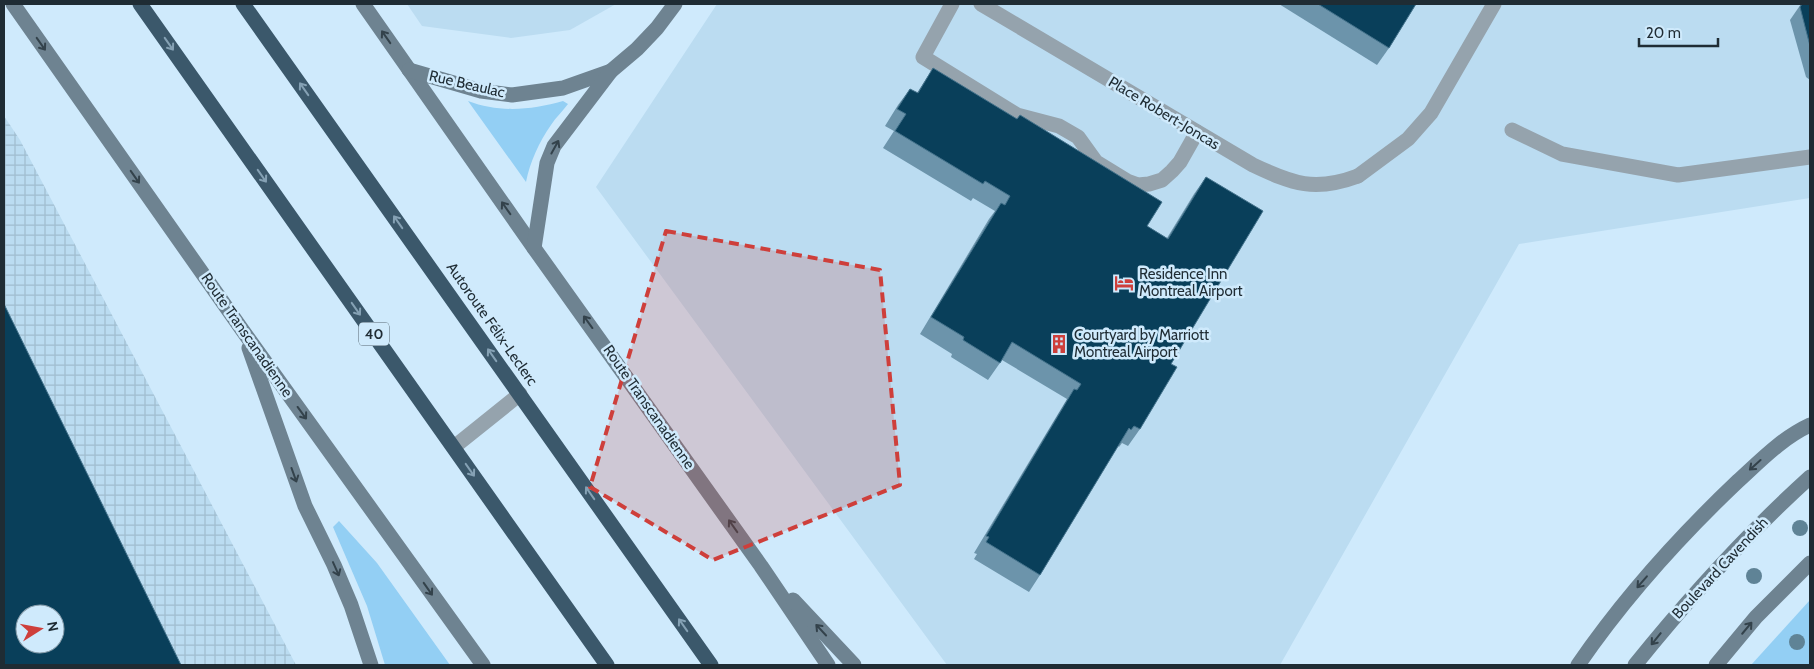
<svg xmlns="http://www.w3.org/2000/svg" width="1814" height="669" viewBox="0 0 1814 669" font-family="Cabin,sans-serif">
	<style>
		.built { fill: #bbdcf1 }
		.industrial { fill: url(#industrial-grid); fill-rule: evenodd }
		.green { fill: #93cff4 }
		.lines { fill: none; stroke-linecap: round; stroke-linejoin: round }
		.lane { stroke: #95a3ad; stroke-width: 15 }
		.street { stroke: #95a3ad; stroke-width: 15 }
		.secondary { stroke: #6e8391; stroke-width: 15 }
		.highway { stroke: #3b586b; stroke-width: 15 }
		.tree { fill: #5f8396 }
		.wall { fill: #6c94ab }
		.building { fill: #093f5a; stroke: #44728b; fill-rule: evenodd }
		.oneway { stroke: #33424b }
		.oneway2 { stroke: #85a1b4 }
		.marked { fill: #ce3f3b; fill-opacity: 0.2; stroke: #ce3f3b; stroke-width: 4; stroke-dasharray: 10 6; stroke-linejoin: round }
		.labels { text-anchor: middle; dominant-baseline: central; stroke-width: 5; stroke-linejoin: round; paint-order: stroke }
		.shield { fill: #cfeafc; stroke: #546570; stroke-width: 1 }
		.shield-label { font-size: 14px; font-weight: bold; fill: #1f2c34 }
		.street-label { font-size: 15px; fill: #1f2c34; stroke: #cfeafc }
		.poi-label { font-size: 15px; fill: #1f2c34; stroke: #cfeafc; text-anchor: start }
	</style>
	<defs>
		<pattern id="industrial-grid" width="8" height="8" patternUnits="userSpaceOnUse" patternTransform="scale(1.25)"><rect width="8" height="8" fill="#bbdcf1"/><path d="M0 4h8M4 0v8" fill="none" stroke="#a0bdcf"/></pattern>
	</defs>
	<rect width="100%" height="100%" fill="#cfeafc"/>
	<g class="built">
		<polygon points="407,4 616,4 570,30 511,38 422,26"/>
		<polygon points="717,4 1810,4 1810,198 1519,244 1280,665 947,665 596,187"/>
	</g>
	<path class="industrial" d="M4,116L20,140L296,665H4ZM25,614H55V644H25Z"/>
	<g class="green">
		<path d="M468,101C499,113 532,110 563,101L568,104C563,111 556,117 551,125C539,142 530,162 526,182Z"/>
		<polygon points="339,521 377,563 450,665 385,665 367,606 333,527"/>
		<polygon points="1810,600 1810,665 1751,665"/>
	</g>
	<g class="lines">
		<g class="lane">
			<polyline points="952,4 923,57 1017,115 1059,126 1078,137 1096,162 1127,181 1138,185 1149,184 1162,180 1172,171 1180,162 1197,132"/>
			<polyline points="1512,130 1562,154 1678,175 1810,157"/>
			<polyline points="1358,176 1408,139 1431,113 1494,4"/>
			<polyline points="454,447 520,394"/>
		</g>
		<path class="street" d="M981,4L1253,165C1293,184 1315,192 1358,176"/>
		<g class="secondary">
			<polyline points="13,4 243,331 483,665"/>
			<polyline points="363,4 534,248 761,566 828,665"/>
			<polyline points="409,70 481,91 512,95 563,88 611,71"/>
			<polyline points="534,248 547,163 554,146 611,71 637,49 657,28 675,4"/>
			<polyline points="249,348 305,506 334,565 351,605 371,665"/>
			<polyline points="793,600 854,665"/>
			<path d="M1578,665C1624,598 1679,537 1738,481C1761,460 1782,438 1810,425"/>
			<path d="M1635,665C1689,598 1746,535 1810,477"/>
			<polyline points="1716,665 1756,617 1810,563"/>
		</g>
		<g class="highway">
			<polyline points="140,4 607,665"/>
			<polyline points="243,4 711,665"/>
		</g>
	</g>
	<g class="tree">
		<circle cx="1800" cy="528" r="8"/>
		<circle cx="1754" cy="576" r="8"/>
		<circle cx="1797" cy="642" r="8"/>
	</g>
	<g class="wall">
		<polygon points="1279,4 1416,4 1389,48 1377,65"/>
		<polygon points="1801,4 1810,4 1810,80 1806,77 1790,20"/>
		<polygon points="933,68 1147,226 1167,238 1194,194 1206,177 1171,364 1140,429 1128,446 1122,443 1119,447 1118,446 1040,575 1029,592 974,559 977,554 974,553 1067,399 1002,360 988,380 951,357 952,354 920,334 989,219 995,211 973,198 971,201 883,148 894,131 885,126 898,105 910,89 917,93"/>
	</g>
	<g class="building">
		<polygon points="1318,4 1416,4 1389,48"/>
		<polygon points="1802,4 1810,4 1810,46 1800,7"/>
		<polygon points="933,68 1017,119 1020,115 1162,202 1147,226 1168,239 1206,177 1263,211 1171,364 1177,367 1140,429 1134,426 1131,430 1129,428 1040,575 986,542 989,537 986,536 1074,389 1077,390 1081,384 1012,342 1000,363 963,340 964,337 931,317 1001,203 1005,205 1010,196 985,181 983,184 895,131 906,114 897,109 910,89 918,93"/>
		<path d="M4,304L181,665H4ZM25,614H55V644H25Z"/>
	</g>
	<defs><path id="oneway-shaft" d="M-6 0H5M1.5-3L5.5 0L1.5 3" fill="none" stroke-width="1.6" stroke-linecap="round" stroke-linejoin="round" transform="scale(1.25)"/></defs>
	<g class="oneway">
		<use href="#oneway-shaft" transform="translate(386 37) rotate(-125)"/>
		<use href="#oneway-shaft" transform="translate(41 44) rotate(55)"/>
		<use href="#oneway-shaft" transform="translate(555 147) rotate(-61)"/>
		<use href="#oneway-shaft" transform="translate(135 177) rotate(55)"/>
		<use href="#oneway-shaft" transform="translate(506 208) rotate(-125)"/>
		<use href="#oneway-shaft" transform="translate(588 322) rotate(-126)"/>
		<use href="#oneway-shaft" transform="translate(302 413) rotate(54)"/>
		<use href="#oneway-shaft" transform="translate(1755 465) rotate(138)"/>
		<use href="#oneway-shaft" transform="translate(294 475) rotate(70)"/>
		<use href="#oneway-shaft" transform="translate(733 526) rotate(-125)"/>
		<use href="#oneway-shaft" transform="translate(336 569) rotate(66)"/>
		<use href="#oneway-shaft" transform="translate(1642 582) rotate(131)"/>
		<use href="#oneway-shaft" transform="translate(428 589) rotate(55)"/>
		<use href="#oneway-shaft" transform="translate(1747 628) rotate(-50)"/>
		<use href="#oneway-shaft" transform="translate(821 630) rotate(-133)"/>
		<use href="#oneway-shaft" transform="translate(1656 639) rotate(129)"/>
	</g>
	<g class="oneway2">
		<use href="#oneway-shaft" transform="translate(169 44) rotate(55)"/>
		<use href="#oneway-shaft" transform="translate(304 89) rotate(-125)"/>
		<use href="#oneway-shaft" transform="translate(262 176) rotate(55)"/>
		<use href="#oneway-shaft" transform="translate(398 222) rotate(-125)"/>
		<use href="#oneway-shaft" transform="translate(356 309) rotate(55)"/>
		<use href="#oneway-shaft" transform="translate(492 355) rotate(-125)"/>
		<use href="#oneway-shaft" transform="translate(470 470) rotate(55)"/>
		<use href="#oneway-shaft" transform="translate(590 493) rotate(-125)"/>
		<use href="#oneway-shaft" transform="translate(683 625) rotate(-125)"/>
	</g>
	<path class="marked" d="M666,231L880,270L900,485L713,560L590,487Z"/>
	<defs>
		<g id="hotel-bare" transform="scale(1.5)"><path d="M-6-4.5h1.5V1H6V5H4.5V3h-9V5H-6ZM-4 0a1.8 1.8 0 1 1 3.6 0ZM.5 0V-2.5h3Q6-2.5 6 0Z" fill="#ce3f3b" stroke="#cfeafc" stroke-width="2.5" paint-order="stroke"/></g>
		<g id="building-bare" transform="scale(1.5)"><path d="M-4-6H4V6H1V3H-1V6H-4ZM-2.5-4.3h1.7v1.8h-1.7ZM.8-4.3h1.7v1.8H.8ZM-2.5-1h1.7V.8h-1.7ZM.8-1h1.7V.8H.8Z" fill="#ce3f3b" stroke="#cfeafc" stroke-width="2.5" paint-order="stroke"/></g>
	</defs>
	<g fill-rule="evenodd">
		<use href="#hotel-bare" x="1124" y="283"/>
		<use href="#building-bare" x="1059" y="344"/>
	</g>
	<g class="labels">
		<rect class="shield" x="359" y="322.5" width="30" height="23" rx="4"/>
		<g class="shield-label">
			<text x="374" y="334">40</text>
		</g>
		<g class="street-label">
			<text transform="translate(467 84) rotate(13)">Rue Beaulac</text>
			<text transform="translate(1164 113) rotate(31)">Place Robert-Joncas</text>
			<text transform="translate(492 324) rotate(55)">Autoroute Félix-Leclerc</text>
			<text transform="translate(247 335) rotate(55)">Route Transcanadienne</text>
			<text transform="translate(649 407) rotate(55)">Route Transcanadienne</text>
			<text transform="translate(1720 568) rotate(-47)">Boulevard Cavendish</text>
		</g>
		<g class="poi-label">
			<text x="1139" y="274">Residence Inn<tspan x="1139" dy="17">Montreal Airport</tspan></text>
			<text x="1074" y="335">Courtyard by Marriott<tspan x="1074" dy="17">Montreal Airport</tspan></text>
		</g>
	</g>
	<rect width="1814" height="669" fill="none" stroke="#1f2c34" stroke-width="10"/>
	<g transform="translate(40 629) rotate(79)"><circle r="24" fill="#cfeafc" stroke="#899eac"/>
	<path d="M0-4L9 19L0 12L-9 19Z" fill="#ce3f3b"/>
	<text y="-8" font-size="14" font-weight="bold" text-anchor="middle" fill="#1f2c34">N</text>
	</g>
	<path d="M1639 38v8h79v-8" fill="none" stroke="#1f2c34" stroke-width="2.5"/>
	<text x="1646" y="38" font-size="15" fill="#1f2c34" stroke="#cfeafc" stroke-width="4" paint-order="stroke">20 m</text>
</svg>
